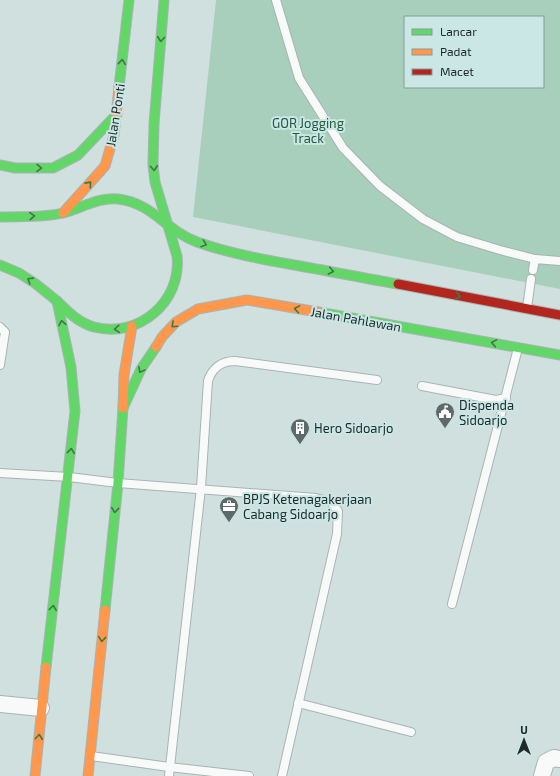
<svg xmlns="http://www.w3.org/2000/svg" width="560" height="776" viewBox="0 0 560 776" font-family="'Exo 2',sans-serif">
	<style>
		.green { fill: #a8cfbb; fill-rule: evenodd }
		.lines { fill: none; stroke-linecap: round; stroke-linejoin: round }
		.lane-casing { stroke: #a7b4b3; stroke-width: 10 }
		.street-casing { stroke: #a7b4b3; stroke-width: 18 }
		.fast-casing { stroke: #a7b4b3; stroke-width: 11 }
		.slow-casing { stroke: #a7b4b3; stroke-width: 11 }
		.jam-casing { stroke: #a7b4b3; stroke-width: 11 }
		.lane { stroke: #f8fafa; stroke-width: 8 }
		.street { stroke: #f8fafa; stroke-width: 16 }
		.fast { stroke: #63d668; stroke-width: 9 }
		.slow { stroke: #ff974d; stroke-width: 9 }
		.jam { stroke: #b3261e; stroke-width: 9 }
		.oneway { stroke: #3e7745 }
		.labels { text-anchor: middle; dominant-baseline: central; stroke-width: 4; stroke-linejoin: round; paint-order: stroke }
		.street-label { font-size: 13px; fill: #1f2a29; stroke: #cae6e5 }
		.park-label { font-size: 13px; fill: #235a3c; stroke: #cae6e5 }
		.poi-label { font-size: 13px; fill: #1f2a29; stroke: #cae6e5; text-anchor: start }
	</style>
	<rect width="100%" height="100%" fill="#d0e0df"/>
	<path class="green" d="M216,0H560V289L193,217ZM405,17H543V87H405Z"/>
	<g class="lines">
		<g class="lane-casing">
			<g id="lane">
				<polyline points="276,0 299,78 343,148 380,186 423,219 457,237 500,250 535,259"/>
				<polyline points="533,270 535,259 560,261"/>
				<polyline points="527,308 531,279"/>
				<polyline points="0,327 5,332 0,365"/>
				<polyline points="422,386 496,400 506,398"/>
				<polyline points="0,473 69,477 118,483 316,498 331,502 338,511 337,534 282,776"/>
				<polyline points="452,604 518,348"/>
				<polyline points="298,703 411,732"/>
				<polyline points="91,756 169,767 249,776"/>
				<path d="M169,776L201,488L208,381C212,368 222,361 235,361L377,380"/>
			</g>
		</g>
		<g class="street-casing">
			<g id="street">
				<polyline points="0,704 41,708"/>
				<polyline points="542,776 546,762 554,758 560,759"/>
			</g>
		</g>
		<g class="fast-casing">
			<g id="fast">
				<polyline points="119,87 129,0"/>
				<polyline points="0,165 15,168 53,168 78,155 117,114"/>
				<path d="M0,217C20,216 43,218 63,213C82,208 98,197 118,199C153,203 166,231 197,242C228,253 261,259 294,265C329,271 363,278 398,284"/>
				<polyline points="0,265 19,273 36,284 57,301 71,367 75,411 46,667"/>
				<path d="M57,301C68,312 79,323 94,327C139,339 182,301 177,256L155,182L153,165L154,124L164,0"/>
				<polyline points="318,312 560,355"/>
				<polyline points="105,610 118,483 123,408 141,369 156,347"/>
			</g>
		</g>
		<g class="slow-casing">
			<g id="slow">
				<polyline points="63,213 105,166 114,135 119,87"/>
				<polyline points="156,347 162,337 176,322 198,309 247,300 318,312"/>
				<polyline points="123,408 124,375 132,326"/>
				<polyline points="35,776 46,667"/>
				<polyline points="88,776 105,610"/>
			</g>
		</g>
		<g class="jam-casing">
			<polyline id="jam" points="398,284 560,315"/>
		</g>
		<use href="#lane" class="lane"/>
		<use href="#street" class="street"/>
		<use href="#fast" class="fast"/>
		<use href="#slow" class="slow"/>
		<use href="#jam" class="jam"/>
	</g>
	<defs><path id="oneway-chevron" d="M-2-3.5L2.5 0L-2 3.5" fill="none" stroke-width="1.6" stroke-linecap="round" stroke-linejoin="round"/></defs>
	<g class="oneway">
		<use href="#oneway-chevron" transform="translate(161 39) rotate(95)"/>
		<use href="#oneway-chevron" transform="translate(122 62) rotate(-84)"/>
		<use href="#oneway-chevron" transform="translate(39 168) rotate(1)"/>
		<use href="#oneway-chevron" transform="translate(154 168) rotate(86)"/>
		<use href="#oneway-chevron" transform="translate(89 184) rotate(-48)"/>
		<use href="#oneway-chevron" transform="translate(32 216) rotate(-3)"/>
		<use href="#oneway-chevron" transform="translate(204 244) rotate(19)"/>
		<use href="#oneway-chevron" transform="translate(331 271) rotate(11)"/>
		<use href="#oneway-chevron" transform="translate(30 280) rotate(-148)"/>
		<use href="#oneway-chevron" transform="translate(458 296) rotate(11)"/>
		<use href="#oneway-chevron" transform="translate(297 309) rotate(-170)"/>
		<use href="#oneway-chevron" transform="translate(62 323) rotate(-101)"/>
		<use href="#oneway-chevron" transform="translate(174 325) rotate(137)"/>
		<use href="#oneway-chevron" transform="translate(117 329) rotate(175)"/>
		<use href="#oneway-chevron" transform="translate(494 343) rotate(-170)"/>
		<use href="#oneway-chevron" transform="translate(141 370) rotate(118)"/>
		<use href="#oneway-chevron" transform="translate(71 451) rotate(-84)"/>
		<use href="#oneway-chevron" transform="translate(115 510) rotate(96)"/>
		<use href="#oneway-chevron" transform="translate(53 608) rotate(-83)"/>
		<use href="#oneway-chevron" transform="translate(102 639) rotate(96)"/>
		<use href="#oneway-chevron" transform="translate(39 737) rotate(-85)"/>
	</g>
	<defs>
		<g id="civic-pin" transform="scale(1)"><path d="M0 17L-7.5 6A9.5 9.5 0 1 1 7.5 6Z" fill="#5d6a69" stroke="#cae6e5"/><path d="M-.6-6.5H3V-4.5H.6V-3L4-1V1h2V6H-6V1h2V-1L-.6-3ZM-1.2 2.5V6h2.4V2.5Z" fill="#fff"/></g>
		<g id="building-pin" transform="scale(1)"><path d="M0 17L-7.5 6A9.5 9.5 0 1 1 7.5 6Z" fill="#5d6a69" stroke="#cae6e5"/><path d="M-4-6H4V6H1V3H-1V6H-4ZM-2.5-4.3h1.7v1.8h-1.7ZM.8-4.3h1.7v1.8H.8ZM-2.5-1h1.7V.8h-1.7ZM.8-1h1.7V.8H.8Z" fill="#fff"/></g>
		<g id="office-pin" transform="scale(1)"><path d="M0 17L-7.5 6A9.5 9.5 0 1 1 7.5 6Z" fill="#5d6a69" stroke="#cae6e5"/><path d="M-6-3h4V-5.5h4V-3h4V5H-6ZM-1-4.5V-3h2v-1.5ZM-6 0V1H6V0Z" fill="#fff"/></g>
	</defs>
	<g fill-rule="evenodd">
		<use href="#civic-pin" x="445" y="412"/>
		<use href="#building-pin" x="300" y="428"/>
		<use href="#office-pin" x="229" y="506"/>
	</g>
	<g class="labels">
		<g class="street-label">
			<text transform="translate(115 115) rotate(-81)">Jalan Ponti</text>
			<text transform="translate(356 319) rotate(10)">Jalan Pahlawan</text>
		</g>
		<g class="park-label">
			<text x="308" y="123">GOR Jogging<tspan x="308" dy="15">Track</tspan></text>
		</g>
		<g class="poi-label">
			<text x="459" y="405">Dispenda<tspan x="459" dy="15">Sidoarjo</tspan></text>
			<text x="314" y="428">Hero Sidoarjo</text>
			<text x="243" y="499">BPJS Ketenagakerjaan<tspan x="243" dy="15">Cabang Sidoarjo</tspan></text>
		</g>
	</g>
	<rect x="404" y="16" width="140" height="72" fill="#cae6e5" stroke="#869b9a"/>
	<rect x="412" y="29" width="20" height="6" fill="#63d668" stroke="#869b9a"/>
	<text x="440" y="36" font-size="12" fill="#1f2a29">Lancar</text>
	<rect x="412" y="49" width="20" height="6" fill="#ff974d" stroke="#869b9a"/>
	<text x="440" y="56" font-size="12" fill="#1f2a29">Padat</text>
	<rect x="412" y="69" width="20" height="6" fill="#b3261e" stroke="#869b9a"/>
	<text x="440" y="76" font-size="12" fill="#1f2a29">Macet</text>
	<g transform="translate(524 740)" stroke="#cae6e5" stroke-width="3" paint-order="stroke">
	<path d="M0-3L7 15L0 10L-7 15Z" fill="#1f2a29"/>
	<text y="-6" font-size="11" font-weight="bold" text-anchor="middle" fill="#1f2a29">U</text>
	</g>
</svg>
